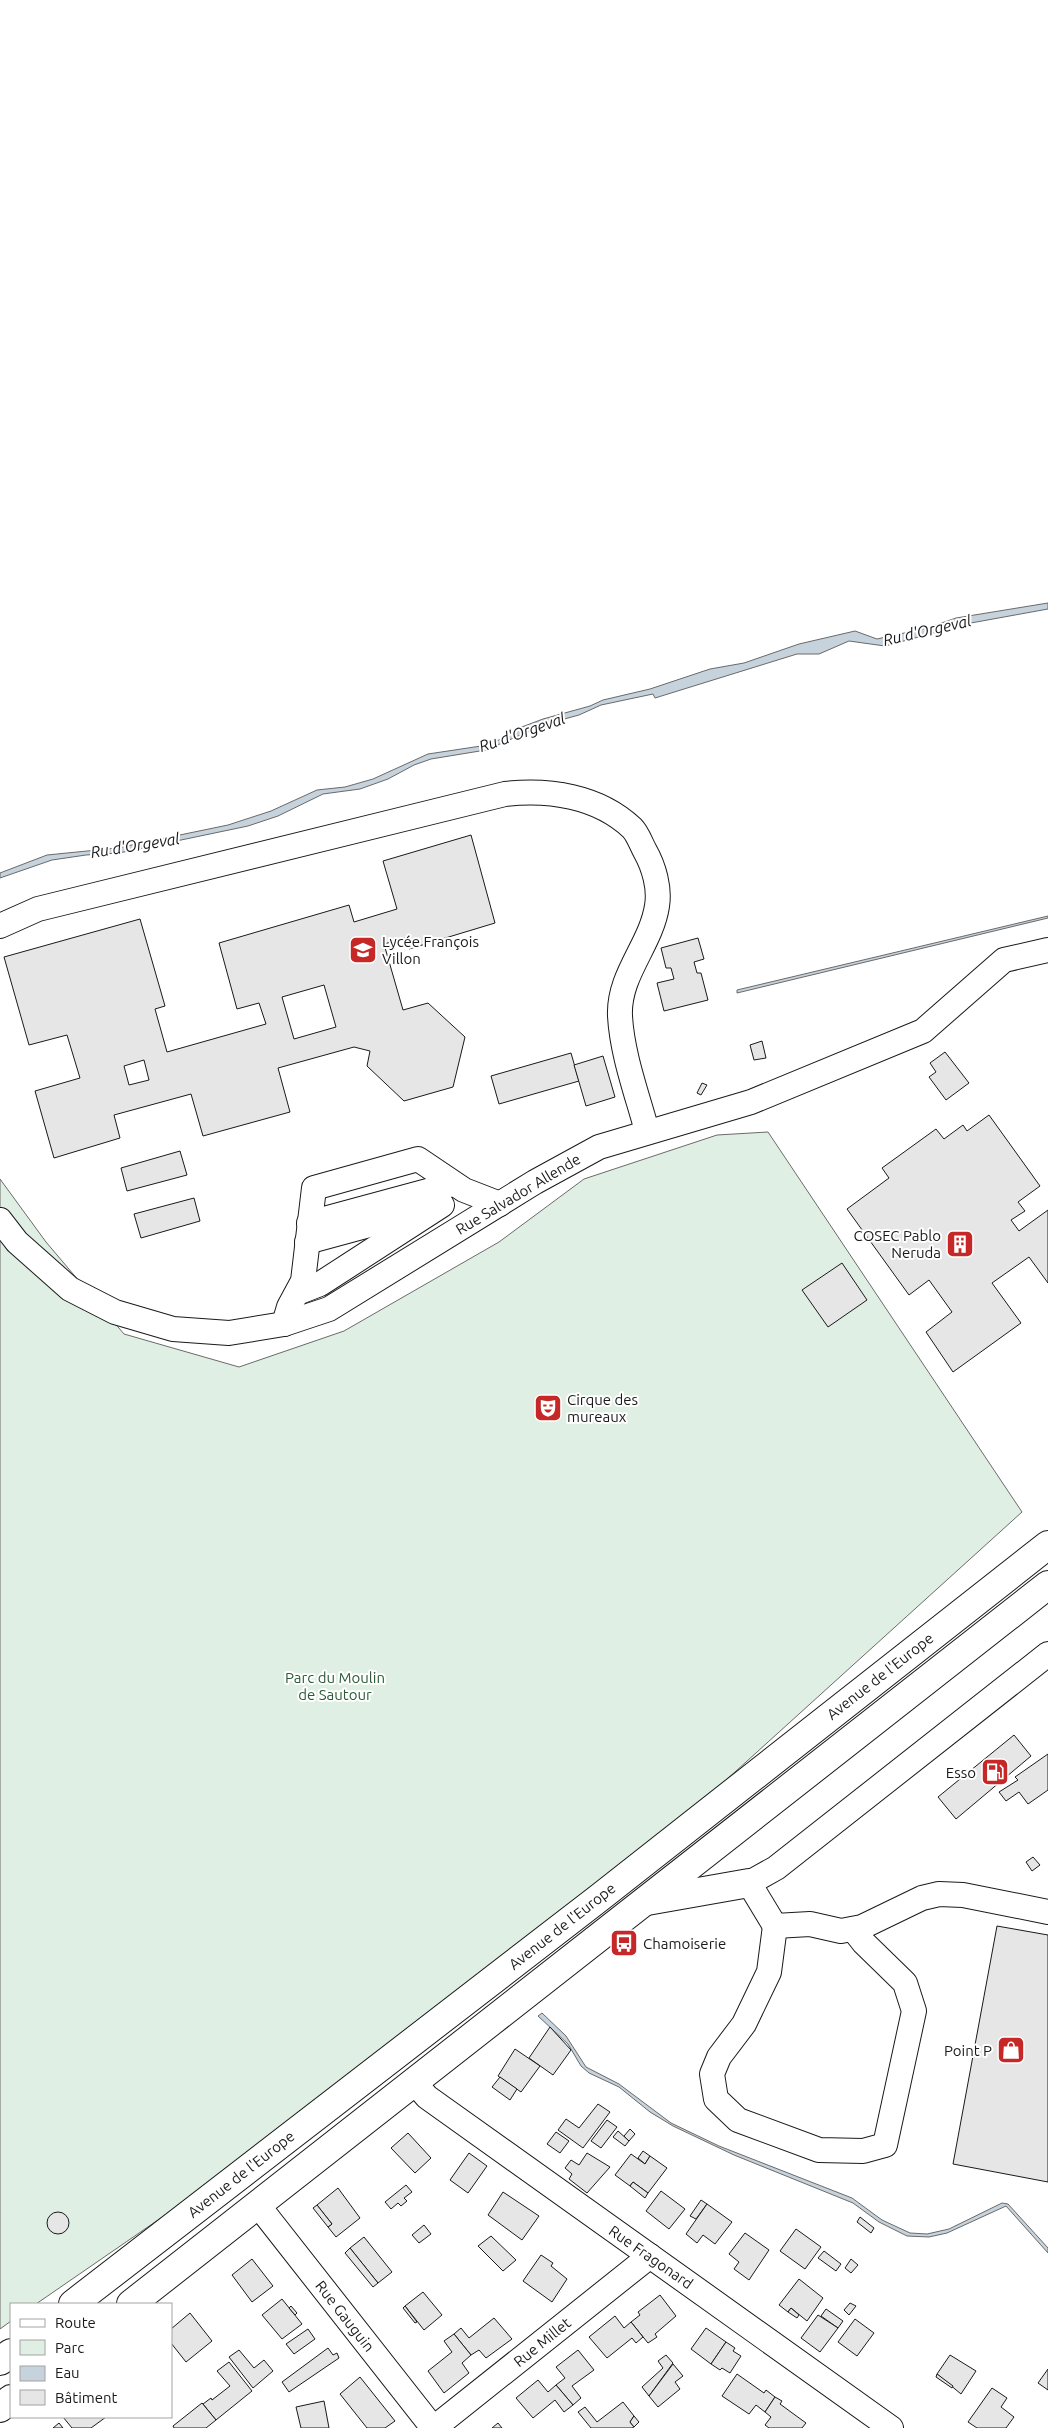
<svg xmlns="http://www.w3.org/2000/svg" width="1048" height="2428" viewBox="0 0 1048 2428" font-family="Ubuntu,sans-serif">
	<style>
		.green { fill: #e0efe3; stroke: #6a6a6a }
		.water { fill: #c6d2dc; stroke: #6a6a6a }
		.building { fill: #e6e6e6; stroke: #1a1a1a; fill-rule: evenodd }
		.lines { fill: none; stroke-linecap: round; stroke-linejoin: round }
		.minor-casing { stroke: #1a1a1a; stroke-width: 26 }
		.major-casing { stroke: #1a1a1a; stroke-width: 30 }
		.minor { stroke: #fff; stroke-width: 24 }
		.major { stroke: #fff; stroke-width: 28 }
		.labels { text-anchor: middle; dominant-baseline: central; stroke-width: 4; stroke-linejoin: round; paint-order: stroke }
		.poi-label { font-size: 15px; fill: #1a1a1a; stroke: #fff; text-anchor: start }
		.street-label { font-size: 15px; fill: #1a1a1a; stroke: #fff }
		.park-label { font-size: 15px; fill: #2b5a34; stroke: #fff }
		.water-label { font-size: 16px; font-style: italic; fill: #1a1a1a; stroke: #fff }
	</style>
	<rect width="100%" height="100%" fill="#fff"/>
	<polygon class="green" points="768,1132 1022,1512 502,1983 36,2304 11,2304 11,2321 0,2329 0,1179 46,1242 124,1334 239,1367 344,1331 499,1242 584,1179 717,1135"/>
	<g class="water">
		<polygon points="1048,603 1048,609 971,623 885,646 849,641 819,654 797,654 655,698 653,694 601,705 579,715 546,724 486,750 431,759 414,765 388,779 360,789 323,794 278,816 248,826 119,853 86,855 52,860 0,878 0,873 47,855 117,848 228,825 271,811 317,790 345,787 373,779 428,754 481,746 497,741 519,728 543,719 590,706 603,700 650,689 710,669 744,663 799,644 855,631 877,639 927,628 956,618"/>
		<polygon points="1048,916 1048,918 737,993 737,990"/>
		<polygon points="542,2013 566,2036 586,2067 619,2084 671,2123 719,2146 852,2198 882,2220 910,2233 927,2234 949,2229 1002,2203 1008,2204 1048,2248 1048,2253 1006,2206 947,2233 929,2237 907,2236 879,2222 853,2203 734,2155 673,2126 650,2112 619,2087 589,2073 581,2066 568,2044 538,2016"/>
	</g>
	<g class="building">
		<path d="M471,835L495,923L409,949L405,938L384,944L403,1010L428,1003L465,1037L453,1087L404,1101L367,1066L370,1051L354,1047L278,1068L290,1112L203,1136L191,1094L114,1115L120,1138L54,1158L35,1091L80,1078L67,1035L29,1045L4,957L140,919L165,1006L155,1009L167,1052L266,1024L259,1003L237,1009L219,943L349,905L354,922L397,909L383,861ZM324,985L336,1027L294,1039L282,997ZM144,1060L149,1080L129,1085L124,1066Z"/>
		<polygon points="698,938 704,959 694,962 697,973 701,973 708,1000 664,1011 657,983 674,979 671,968 666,968 661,948"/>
		<polygon points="762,1041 766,1058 754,1060 750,1045"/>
		<polygon points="945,1052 969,1083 946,1100 929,1077 936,1072 930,1063"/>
		<polygon points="571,1053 579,1081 499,1104 491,1076"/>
		<polygon points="603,1056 615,1097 586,1106 574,1065"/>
		<polygon points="702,1083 707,1085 701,1095 697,1093"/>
		<polygon points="989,1115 1040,1186 1018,1202 1025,1211 1011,1220 1019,1231 1048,1210 1048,1283 1029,1257 992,1283 1021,1323 953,1372 926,1332 952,1312 929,1280 909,1295 847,1209 889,1178 882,1168 936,1129 944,1139 963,1125 967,1131"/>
		<polygon points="180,1151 187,1175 127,1191 121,1168"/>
		<polygon points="194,1198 200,1221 141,1238 134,1214"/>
		<polygon points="842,1263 867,1300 828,1327 802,1290"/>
		<polygon points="1014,1735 1031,1756 956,1819 938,1797"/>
		<polygon points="1048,1754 1048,1790 1028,1804 1019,1792 1006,1801 999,1792 1018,1780 1015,1777"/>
		<polygon points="1033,1857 1040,1865 1032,1871 1026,1862"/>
		<polygon points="997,1926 1048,1935 1048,2182 953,2164"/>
		<polygon points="550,2027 571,2050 553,2075 529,2058"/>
		<polygon points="515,2049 540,2066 521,2092 498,2076"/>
		<polygon points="500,2077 517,2089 510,2100 492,2087"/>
		<polygon points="598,2104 610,2112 583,2148 558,2130 566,2119 579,2128"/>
		<polygon points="607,2120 617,2127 601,2148 591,2141"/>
		<polygon points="630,2129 635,2134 629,2141 624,2136"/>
		<polygon points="618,2131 629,2141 625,2146 613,2137"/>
		<polygon points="556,2132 569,2141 560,2153 547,2144"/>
		<polygon points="408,2133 431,2158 415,2173 391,2148"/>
		<polygon points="643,2151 650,2156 645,2164 638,2158"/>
		<polygon points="469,2153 487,2166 468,2193 450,2180"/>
		<polygon points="587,2153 610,2167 587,2193 569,2179 572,2174 565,2168 571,2160 579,2165"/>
		<polygon points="631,2154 645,2164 650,2156 667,2168 648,2193 633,2182 630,2186 615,2175"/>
		<polygon points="633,2182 648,2193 645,2198 630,2186"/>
		<polygon points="406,2185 412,2192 404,2198 407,2201 401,2206 398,2203 391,2209 385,2202"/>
		<polygon points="338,2188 360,2218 336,2237 328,2227 332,2224 317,2205"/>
		<polygon points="661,2191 685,2209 669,2229 646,2211"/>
		<polygon points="503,2192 539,2216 522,2240 488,2215"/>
		<polygon points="701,2200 707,2204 696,2219 690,2216"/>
		<polygon points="707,2204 732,2222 715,2244 703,2235 697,2243 686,2234"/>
		<polygon points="317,2205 332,2224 328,2227 313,2208"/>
		<circle cx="58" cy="2223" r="11"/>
		<polygon points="860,2217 874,2228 871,2233 857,2222"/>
		<polygon points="424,2225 431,2234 419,2243 412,2235"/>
		<polygon points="796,2229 821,2247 805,2269 780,2251"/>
		<polygon points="745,2233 769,2250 749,2280 734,2269 739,2262 729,2254"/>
		<polygon points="491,2236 516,2260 503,2271 478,2246"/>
		<polygon points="364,2237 392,2272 378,2283 350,2248"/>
		<polygon points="350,2248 378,2283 373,2287 345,2253"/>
		<polygon points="824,2251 841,2264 836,2271 818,2258"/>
		<polygon points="541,2255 553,2263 551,2266 567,2279 552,2302 523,2281"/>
		<polygon points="252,2259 273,2286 252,2302 232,2275"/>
		<polygon points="851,2259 858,2265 851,2273 845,2268"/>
		<polygon points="799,2279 823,2298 807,2321 791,2308 788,2312 779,2305"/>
		<polygon points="423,2292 442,2315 424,2330 405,2306"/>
		<polygon points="660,2295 676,2316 655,2334 657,2337 648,2343 631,2322 640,2315 638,2312"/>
		<polygon points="282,2299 302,2324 282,2339 262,2315"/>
		<polygon points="850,2303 856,2306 849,2315 844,2310"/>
		<polygon points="291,2306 297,2313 295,2315 289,2308"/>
		<polygon points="405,2306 417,2322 415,2323 403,2308"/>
		<polygon points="791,2308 799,2315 797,2318 788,2312"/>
		<polygon points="826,2309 843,2321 838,2328 821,2316"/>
		<polygon points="190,2313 212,2341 186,2362 171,2343 171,2329"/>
		<polygon points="818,2315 838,2328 820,2352 801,2338"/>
		<polygon points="615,2316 624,2328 631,2322 643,2337 636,2343 632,2338 607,2358 589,2337"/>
		<polygon points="494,2318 512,2339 486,2358 479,2350 471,2355 454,2334 461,2328 469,2338"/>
		<polygon points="855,2319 874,2333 857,2356 838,2342"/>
		<polygon points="706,2328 726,2342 711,2364 691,2349"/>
		<polygon points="308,2329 315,2339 294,2354 286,2344"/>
		<polygon points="454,2334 471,2355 462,2363 469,2373 444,2393 428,2371 452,2352 444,2341"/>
		<polygon points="726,2342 735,2348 733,2351 741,2356 730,2373 722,2368 720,2370 711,2364"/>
		<polygon points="328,2348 333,2355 337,2353 339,2358 289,2392 282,2382"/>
		<polygon points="239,2350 254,2368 264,2360 273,2371 253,2388 229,2357"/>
		<polygon points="578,2350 594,2370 572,2386 581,2398 573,2405 556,2385 565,2378 556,2367"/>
		<polygon points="666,2355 673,2363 649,2396 642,2387 663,2368 658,2361"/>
		<polygon points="950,2355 976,2371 961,2394 937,2374"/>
		<polygon points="229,2362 252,2391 216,2420 203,2404 211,2398 212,2400 230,2386 217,2371"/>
		<polygon points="673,2364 683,2376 675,2382 680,2389 658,2407 649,2396"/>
		<polygon points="1048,2369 1048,2390 1038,2383"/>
		<polygon points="737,2374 764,2393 766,2390 775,2397 765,2412 756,2405 749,2414 722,2396"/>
		<polygon points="937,2374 953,2386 952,2388 936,2377"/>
		<polygon points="360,2377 395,2421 385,2428 367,2428 340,2394"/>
		<polygon points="538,2380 548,2392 556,2385 573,2405 564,2412 555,2400 533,2418 516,2398"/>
		<polygon points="992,2388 1007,2398 1001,2407 1014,2417 1006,2428 977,2428 968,2422"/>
		<polygon points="775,2397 782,2401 780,2404 806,2423 802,2428 769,2428 765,2425 771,2417 765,2412"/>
		<polygon points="324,2401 329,2428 301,2428 296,2407"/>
		<polygon points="623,2402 634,2416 630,2422 634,2427 632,2428 591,2428 578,2412 585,2407 597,2422"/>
		<polygon points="202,2403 216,2420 206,2428 174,2428 173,2426"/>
		<polygon points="634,2416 639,2422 634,2427 630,2422"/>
		<polygon points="63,2417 106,2417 91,2428 72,2428"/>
		<polygon points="59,2423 63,2428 53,2428"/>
		<polygon points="498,2423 502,2428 492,2428"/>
	</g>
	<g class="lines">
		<g class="minor-casing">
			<g id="minor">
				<path d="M0,926L38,909L505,794C549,789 598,796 632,828C638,834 641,844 645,851C654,867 660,888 657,906C651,945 618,975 620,1016C622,1054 637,1094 647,1131"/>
				<polyline points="0,1220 17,1242 70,1289 115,1312 173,1329 229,1333 284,1324 329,1309 535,1182 599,1147 751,1102 923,1031 1004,960 1048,950"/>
				<polyline points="309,1223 453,1184"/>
				<polyline points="307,1242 421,1211"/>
				<polyline points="297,1293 320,1284 442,1205"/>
				<polyline points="284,1324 289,1307 303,1281 314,1188 418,1159 464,1190 500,1204"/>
				<polyline points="1048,1654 776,1868 749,1883 775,1926 810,1924 841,1931 862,1927 922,1898 939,1894 963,1895 1048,1912"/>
				<polyline points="775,1926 769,1972 744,2024 719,2057 712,2074 716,2099 738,2120 819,2150 863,2151 885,2145 914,2011 905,1983 864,1943 853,1929"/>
				<polyline points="414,2082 427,2097 891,2428"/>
				<polyline points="257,2204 433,2428"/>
				<polyline points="434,2428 650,2256"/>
			</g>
		</g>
		<g class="major-casing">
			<g id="major">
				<polyline points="647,1901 749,1883"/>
				<polyline points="73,2304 599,1898 1048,1545"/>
				<polyline points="131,2304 1048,1585"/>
				<polyline points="0,2361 11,2353"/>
				<polyline points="0,2408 11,2399"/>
			</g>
		</g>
		<use href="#minor" class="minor"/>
		<use href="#major" class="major"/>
	</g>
	<defs>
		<g id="school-square" transform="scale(1.4375)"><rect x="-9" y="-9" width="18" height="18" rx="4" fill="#c62828" stroke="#fff"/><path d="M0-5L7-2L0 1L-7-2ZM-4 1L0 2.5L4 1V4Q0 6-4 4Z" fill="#fff"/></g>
		<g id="building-square" transform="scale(1.4375)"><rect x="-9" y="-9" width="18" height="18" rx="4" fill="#c62828" stroke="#fff"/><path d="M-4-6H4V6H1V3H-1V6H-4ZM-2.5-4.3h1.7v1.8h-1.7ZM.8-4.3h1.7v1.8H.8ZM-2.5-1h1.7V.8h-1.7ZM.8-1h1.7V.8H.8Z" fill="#fff"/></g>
		<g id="theatre-square" transform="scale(1.4375)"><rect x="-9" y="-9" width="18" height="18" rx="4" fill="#c62828" stroke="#fff"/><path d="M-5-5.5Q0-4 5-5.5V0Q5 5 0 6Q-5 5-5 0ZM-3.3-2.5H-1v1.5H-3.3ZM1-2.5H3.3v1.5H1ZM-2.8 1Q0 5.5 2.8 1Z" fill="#fff"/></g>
		<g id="fuel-square" transform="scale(1.4375)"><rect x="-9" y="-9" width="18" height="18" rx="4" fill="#c62828" stroke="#fff"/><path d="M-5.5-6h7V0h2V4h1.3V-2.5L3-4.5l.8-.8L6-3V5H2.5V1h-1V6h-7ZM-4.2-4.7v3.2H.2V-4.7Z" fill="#fff"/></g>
		<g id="bus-square" transform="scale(1.4375)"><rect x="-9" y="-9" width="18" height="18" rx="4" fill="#c62828" stroke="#fff"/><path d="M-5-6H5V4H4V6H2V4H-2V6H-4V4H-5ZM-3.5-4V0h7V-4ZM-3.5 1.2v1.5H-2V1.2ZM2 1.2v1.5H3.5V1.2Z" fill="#fff"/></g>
		<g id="shop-square" transform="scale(1.4375)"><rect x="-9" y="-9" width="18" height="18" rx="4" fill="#c62828" stroke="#fff"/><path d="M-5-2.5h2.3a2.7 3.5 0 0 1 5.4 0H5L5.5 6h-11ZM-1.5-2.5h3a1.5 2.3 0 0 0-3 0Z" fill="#fff"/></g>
	</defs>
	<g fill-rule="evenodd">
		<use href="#school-square" x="363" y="950"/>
		<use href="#building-square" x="960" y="1244"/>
		<use href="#theatre-square" x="548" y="1408"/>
		<use href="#fuel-square" x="995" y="1772"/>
		<use href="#bus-square" x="624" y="1943"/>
		<use href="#shop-square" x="1011" y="2050"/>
	</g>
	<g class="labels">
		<g class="poi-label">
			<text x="382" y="941">Lycée François<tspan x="382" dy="17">Villon</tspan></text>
			<text x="941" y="1235" text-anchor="end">COSEC Pablo<tspan x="941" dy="17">Neruda</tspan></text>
			<text x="567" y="1399">Cirque des<tspan x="567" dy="17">mureaux</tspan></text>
			<text x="976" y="1772" text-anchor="end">Esso</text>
			<text x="643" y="1943">Chamoiserie</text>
			<text x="992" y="2050" text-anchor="end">Point P</text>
		</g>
		<g class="street-label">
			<text transform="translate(518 1194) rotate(-31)">Rue Salvador Allende</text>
			<text transform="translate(880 1676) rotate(-38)">Avenue de l'Europe</text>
			<text transform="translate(562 1926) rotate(-38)">Avenue de l'Europe</text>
			<text transform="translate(241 2174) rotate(-38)">Avenue de l'Europe</text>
			<text transform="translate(651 2257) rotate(35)">Rue Fragonard</text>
			<text transform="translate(345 2316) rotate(52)">Rue Gauguin</text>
			<text transform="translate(542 2342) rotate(-39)">Rue Millet</text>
		</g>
		<g class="park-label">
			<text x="335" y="1677">Parc du Moulin<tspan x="335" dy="17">de Sautour</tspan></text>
		</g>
		<g class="water-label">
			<text transform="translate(927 630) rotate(-13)">Ru d'Orgeval</text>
			<text transform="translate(522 732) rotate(-19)">Ru d'Orgeval</text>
			<text transform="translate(135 845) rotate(-9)">Ru d'Orgeval</text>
		</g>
	</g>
	<rect x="10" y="2303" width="162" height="115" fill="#ffffff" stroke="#a3a3a3"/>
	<rect x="20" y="2319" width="25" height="8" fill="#ffffff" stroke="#a3a3a3"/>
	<text x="55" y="2328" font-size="15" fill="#1a1a1a">Route</text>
	<rect x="20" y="2340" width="25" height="15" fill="#e0efe3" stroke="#a3a3a3"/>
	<text x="55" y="2353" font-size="15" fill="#1a1a1a">Parc</text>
	<rect x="20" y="2366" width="25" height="15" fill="#c6d2dc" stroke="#a3a3a3"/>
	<text x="55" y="2378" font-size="15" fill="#1a1a1a">Eau</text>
	<rect x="20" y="2390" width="25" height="15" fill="#e6e6e6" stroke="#a3a3a3"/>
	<text x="55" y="2403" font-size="15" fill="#1a1a1a">Bâtiment</text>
</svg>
